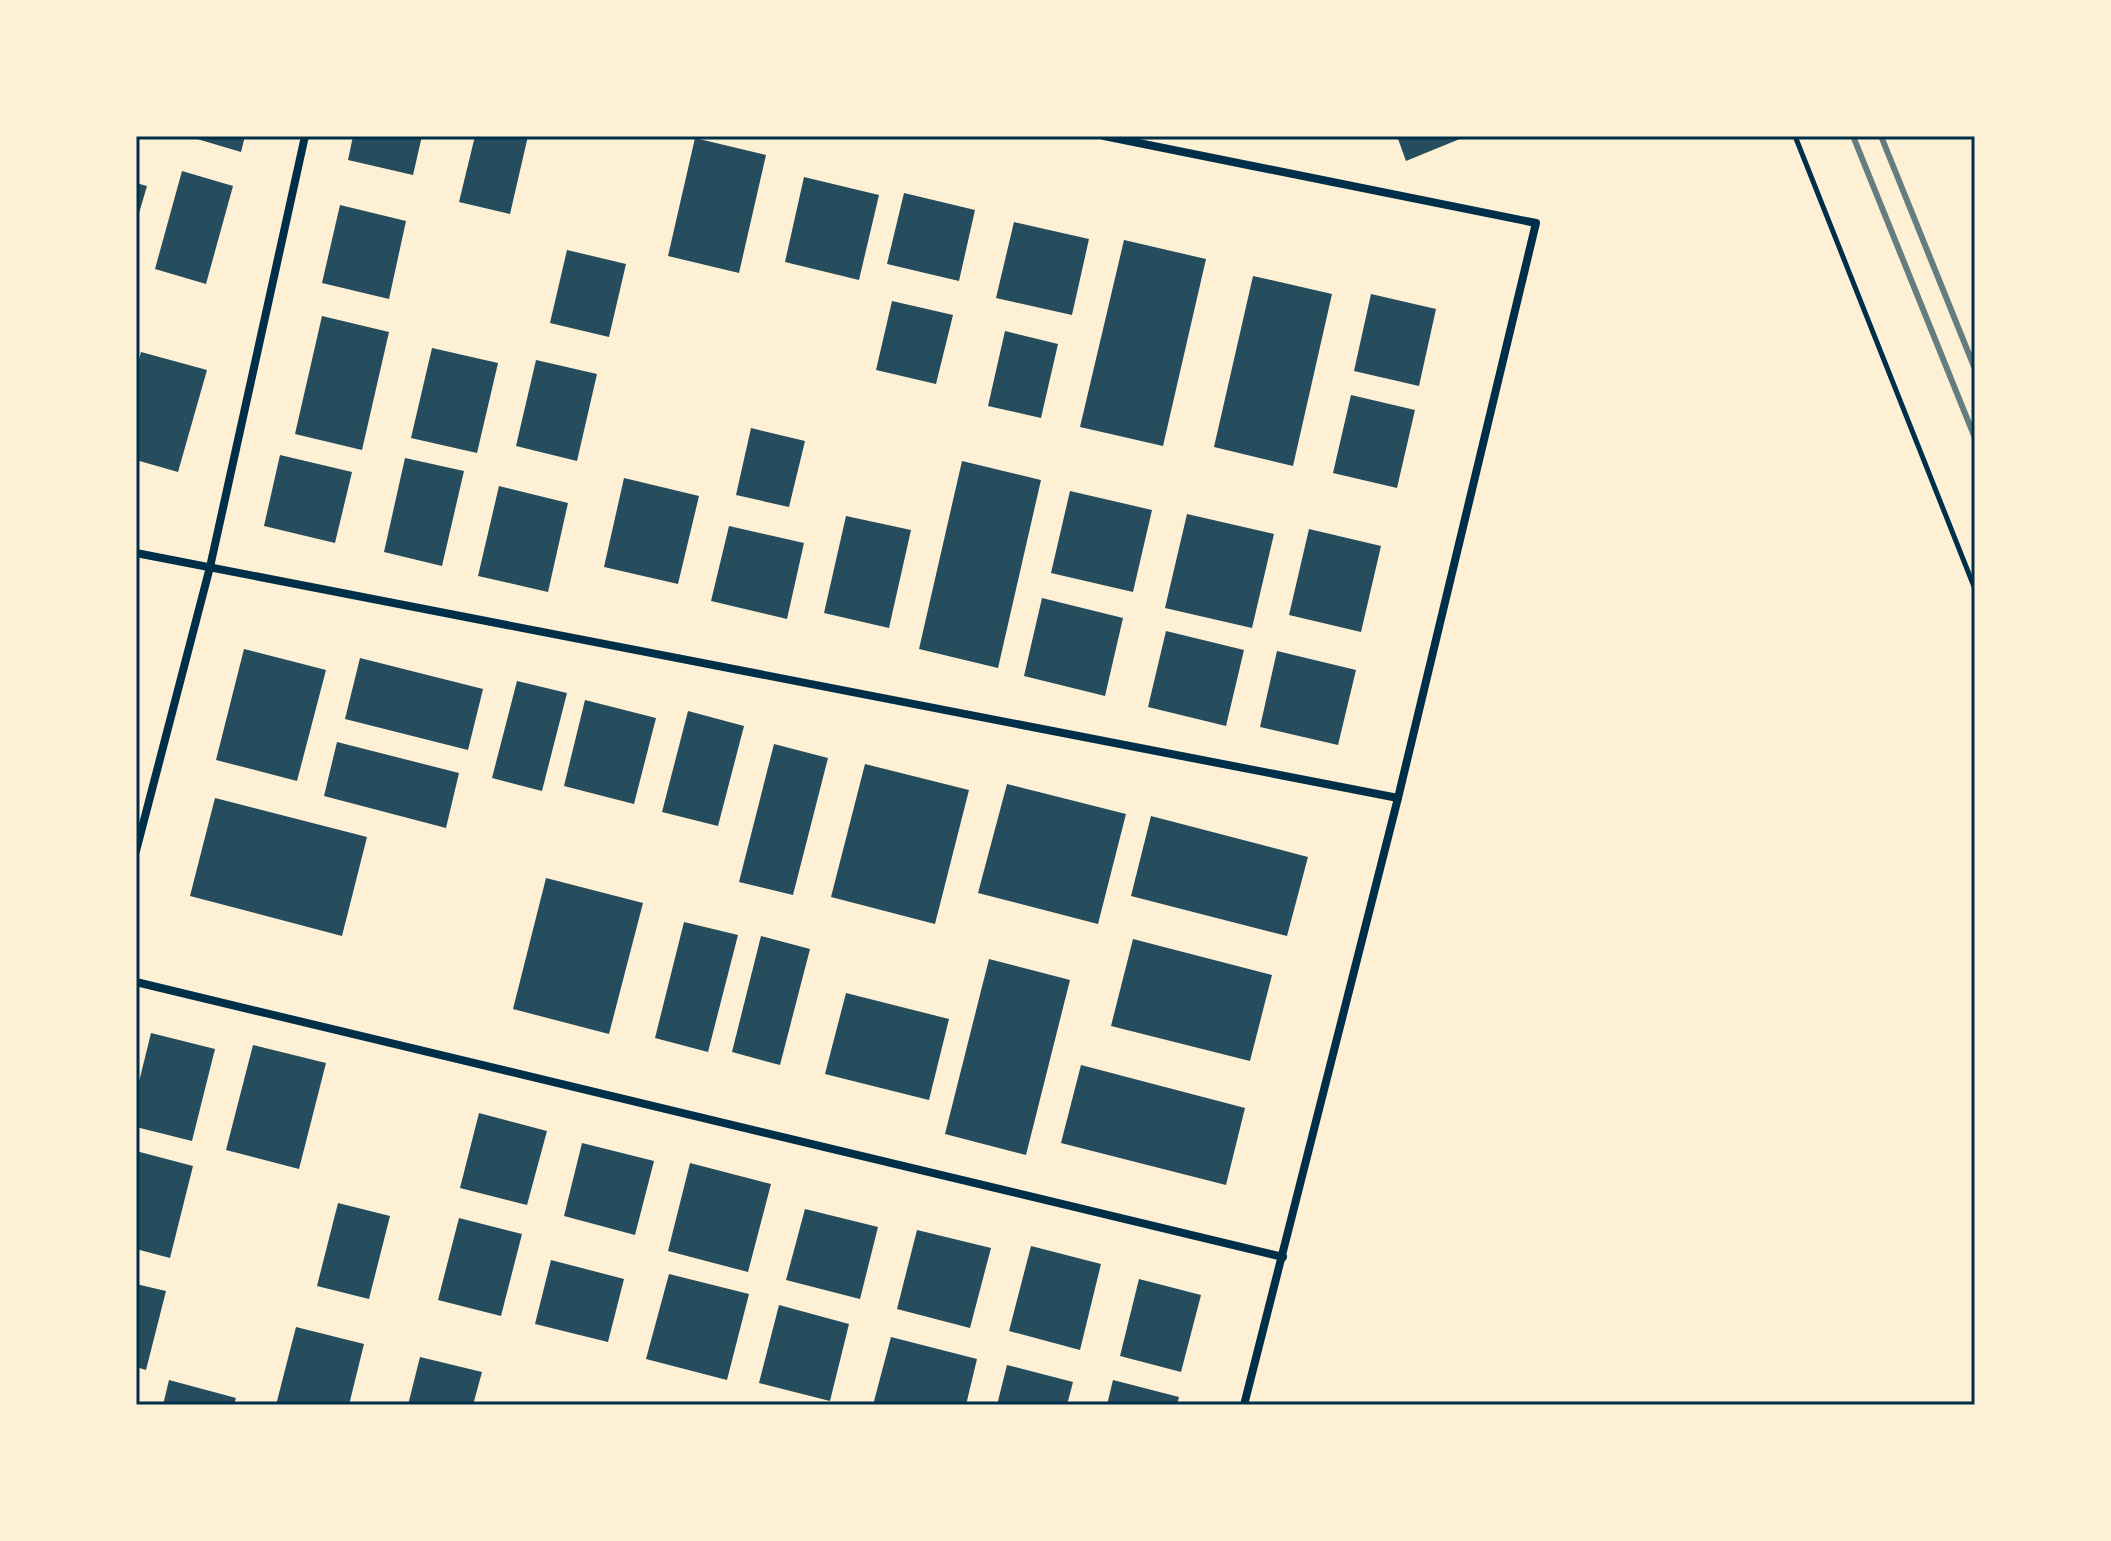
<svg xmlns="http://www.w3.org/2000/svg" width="2111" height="1541" viewBox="0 0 2111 1541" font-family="Inter,sans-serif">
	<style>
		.building { fill: #264d5e }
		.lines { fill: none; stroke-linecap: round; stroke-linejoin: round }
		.path { stroke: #003049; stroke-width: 5 }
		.minor { stroke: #003049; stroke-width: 8 }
		.rail { stroke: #657d81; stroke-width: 6 }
		.neatline { fill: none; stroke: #003049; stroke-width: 3 }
	</style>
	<rect width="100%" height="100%" fill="#fdf0d5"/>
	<g class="building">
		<polygon points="187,136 245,136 241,152"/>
		<polygon points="353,136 422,136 413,175 348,160"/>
		<polygon points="475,136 528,136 510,214 459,202"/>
		<polygon points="1397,136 1467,136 1406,161"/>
		<polygon points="695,138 766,155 739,273 668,256"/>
		<polygon points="182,171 233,186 206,284 155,269"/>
		<polygon points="804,177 879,195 859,280 785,262"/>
		<polygon points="136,183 147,186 137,220 136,220"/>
		<polygon points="904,193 975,210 959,281 887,264"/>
		<polygon points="340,205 406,221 389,299 322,283"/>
		<polygon points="1014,222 1089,239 1072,315 996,298"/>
		<polygon points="1124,240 1206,259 1163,446 1080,427"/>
		<polygon points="567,250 626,264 609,337 550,323"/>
		<polygon points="1253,276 1332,294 1293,466 1214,447"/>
		<polygon points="1371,294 1436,309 1419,386 1354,371"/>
		<polygon points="892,301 953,315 936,384 876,370"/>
		<polygon points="322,316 389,332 362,450 295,434"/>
		<polygon points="1005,331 1058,344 1041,418 988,406"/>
		<polygon points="432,348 498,363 477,453 411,438"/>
		<polygon points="141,352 207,370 178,472 136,460 136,371"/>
		<polygon points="536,360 597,374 577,461 516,446"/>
		<polygon points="1351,395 1415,410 1397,488 1333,473"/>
		<polygon points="751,428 805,441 789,507 736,495"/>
		<polygon points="280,455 352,472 335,543 264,526"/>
		<polygon points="405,458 464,471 442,566 384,552"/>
		<polygon points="962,461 1041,480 998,668 919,649"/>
		<polygon points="624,478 699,496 678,584 604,567"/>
		<polygon points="499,486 568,503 548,592 478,576"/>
		<polygon points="1070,491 1152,510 1133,592 1051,573"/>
		<polygon points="1187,514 1274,534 1252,628 1165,608"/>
		<polygon points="846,516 911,530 889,628 824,613"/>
		<polygon points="729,526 804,543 787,619 711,601"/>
		<polygon points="1309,529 1381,546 1361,632 1289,615"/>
		<polygon points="1042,598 1123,618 1105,696 1024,676"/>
		<polygon points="1166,631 1244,650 1226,726 1148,707"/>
		<polygon points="244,649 326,670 297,781 216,760"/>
		<polygon points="1277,651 1356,670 1338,745 1260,727"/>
		<polygon points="360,658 483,689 468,750 345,719"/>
		<polygon points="517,681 567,693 542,791 492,778"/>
		<polygon points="585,700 656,718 634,804 564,786"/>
		<polygon points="688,711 744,726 718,826 662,812"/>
		<polygon points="337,742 459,773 446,828 324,796"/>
		<polygon points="774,744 828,758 793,895 739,882"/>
		<polygon points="865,764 969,790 935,924 831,897"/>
		<polygon points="1007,784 1126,814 1098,924 978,893"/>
		<polygon points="215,798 367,837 342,936 190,896"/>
		<polygon points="1151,816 1308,857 1287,936 1131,896"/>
		<polygon points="546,878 643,903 609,1034 513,1009"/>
		<polygon points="684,922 738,935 708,1052 655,1038"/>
		<polygon points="761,936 810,949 780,1065 732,1052"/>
		<polygon points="1133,939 1272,975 1250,1061 1111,1026"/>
		<polygon points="989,959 1070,980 1026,1155 945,1134"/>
		<polygon points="846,993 949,1019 929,1100 825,1074"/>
		<polygon points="151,1033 215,1049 192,1141 136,1127 136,1094"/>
		<polygon points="253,1045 326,1063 299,1169 226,1150"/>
		<polygon points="1081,1065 1245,1108 1226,1185 1061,1143"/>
		<polygon points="479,1113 547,1131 527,1205 460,1188"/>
		<polygon points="582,1143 654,1161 635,1235 564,1216"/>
		<polygon points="136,1151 193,1166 170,1258 136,1249"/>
		<polygon points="690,1163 771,1184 748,1272 668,1251"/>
		<polygon points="338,1203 390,1216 369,1299 317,1286"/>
		<polygon points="805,1209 878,1227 860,1299 786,1280"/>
		<polygon points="459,1218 522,1234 501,1316 438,1300"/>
		<polygon points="917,1230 991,1248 970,1328 897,1309"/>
		<polygon points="1031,1246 1101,1264 1080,1350 1009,1331"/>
		<polygon points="551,1260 624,1279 608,1342 535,1324"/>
		<polygon points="669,1274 749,1294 727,1380 646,1359"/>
		<polygon points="1139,1279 1201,1295 1181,1372 1120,1356"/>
		<polygon points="136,1284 166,1291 146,1370 136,1367"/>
		<polygon points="779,1305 849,1324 830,1401 759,1383"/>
		<polygon points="296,1327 364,1344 349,1405 276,1405"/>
		<polygon points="891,1337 977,1359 966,1405 873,1405"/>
		<polygon points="420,1357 482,1372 473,1405 408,1405"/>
		<polygon points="1007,1365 1073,1382 1067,1405 997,1405"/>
		<polygon points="169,1380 236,1398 234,1405 163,1405"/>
		<polygon points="1113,1380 1179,1397 1177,1405 1107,1405"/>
	</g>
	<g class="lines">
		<polyline class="path" points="1795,136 1975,589"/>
		<g class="minor">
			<polyline points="1104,136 1536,223 1398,798 1244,1405"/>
			<polyline points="136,553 1398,798"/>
			<polyline points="136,851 210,567 305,136"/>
			<polyline points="136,982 1283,1257"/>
		</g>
		<g class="rail">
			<polyline points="1853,136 1975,438"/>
			<polyline points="1881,136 1975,369"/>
		</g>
	</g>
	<rect width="2111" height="1541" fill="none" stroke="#fdf0d5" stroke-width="276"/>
	<rect x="138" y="138" width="1835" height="1265" class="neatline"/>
</svg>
